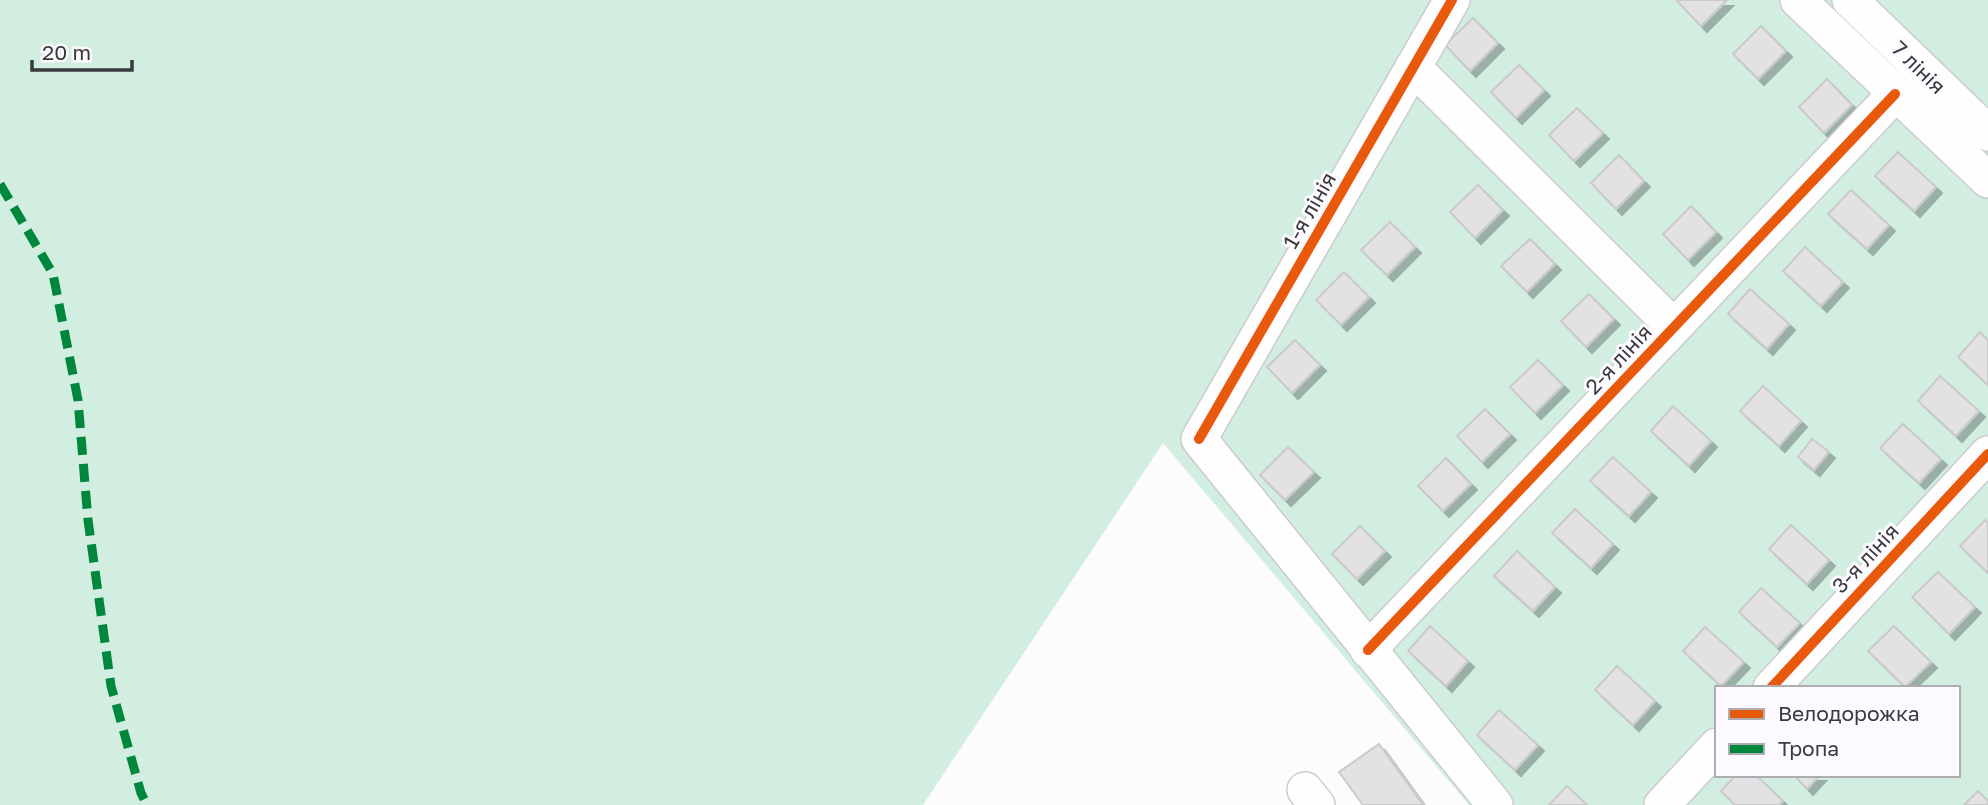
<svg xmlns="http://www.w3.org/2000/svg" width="1988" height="805" viewBox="0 0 1988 805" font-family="'Golos Text',sans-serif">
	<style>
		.green { fill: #d2eee1; fill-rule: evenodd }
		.building { fill: #e2e1e3; stroke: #cbcacb; stroke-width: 2; filter: url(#shadow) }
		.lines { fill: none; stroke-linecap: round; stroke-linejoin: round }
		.minor-casing { stroke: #cccbcd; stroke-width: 38 }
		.minor { stroke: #fffeff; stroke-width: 35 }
		.quiet { stroke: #00873e; stroke-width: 9; stroke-dasharray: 18 9; stroke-linecap: butt }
		.cycleway-casing { stroke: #fcfaff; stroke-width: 15 }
		.cycleway { stroke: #e8590c; stroke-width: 10 }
		.labels { text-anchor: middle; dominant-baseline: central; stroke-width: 6; stroke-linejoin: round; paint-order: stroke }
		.street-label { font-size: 21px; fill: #3a393b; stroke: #fcfaff }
	</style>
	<defs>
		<filter id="shadow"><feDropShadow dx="6" dy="6" stdDeviation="0" flood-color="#0004"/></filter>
	</defs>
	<rect width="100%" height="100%" fill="#fcfbfe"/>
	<path class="green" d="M0,0H1988V805H1469L1163,443L923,805H0ZM1717,688H1958V775H1717Z"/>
	<g class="building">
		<polygon points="1676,0 1727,0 1701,26"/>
		<polygon points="1473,18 1498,43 1470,71 1445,45"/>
		<polygon points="1761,26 1786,51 1758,79 1733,54"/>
		<polygon points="1519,65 1544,90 1516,118 1491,92"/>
		<polygon points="1827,79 1852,105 1824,133 1799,107"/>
		<polygon points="1577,108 1603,133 1574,161 1549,135"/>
		<polygon points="1898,152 1936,187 1914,211 1875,176"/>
		<polygon points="1619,155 1644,181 1616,209 1591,183"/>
		<polygon points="1478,185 1503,210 1475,238 1450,212"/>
		<polygon points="1851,190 1889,225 1867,249 1828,214"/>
		<polygon points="1691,206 1716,232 1688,260 1663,234"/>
		<polygon points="1390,222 1415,247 1387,275 1361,250"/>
		<polygon points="1530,239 1555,264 1527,292 1501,266"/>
		<polygon points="1805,247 1843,282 1821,306 1783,271"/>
		<polygon points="1344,272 1369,297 1341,325 1316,300"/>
		<polygon points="1750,289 1789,324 1767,349 1728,314"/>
		<polygon points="1589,294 1614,319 1586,347 1561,321"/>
		<polygon points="1980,332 1988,340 1988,385 1958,357"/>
		<polygon points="1295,340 1320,365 1292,393 1267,367"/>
		<polygon points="1538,360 1563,385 1535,413 1510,387"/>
		<polygon points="1940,376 1979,411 1956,436 1918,401"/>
		<polygon points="1763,386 1801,421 1779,446 1740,411"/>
		<polygon points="1673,406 1711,441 1689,466 1651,431"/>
		<polygon points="1485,409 1510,434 1482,462 1457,436"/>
		<polygon points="1903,424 1941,459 1919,483 1880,448"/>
		<polygon points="1812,439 1829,452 1814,470 1798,457"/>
		<polygon points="1288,447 1314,472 1285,500 1260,475"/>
		<polygon points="1613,457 1651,492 1629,516 1590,481"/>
		<polygon points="1446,458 1471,484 1443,511 1418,486"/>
		<polygon points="1575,509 1613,544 1591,568 1552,533"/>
		<polygon points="1985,520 1988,523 1988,573 1960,546"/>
		<polygon points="1791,525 1829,560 1807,584 1769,549"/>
		<polygon points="1360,526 1385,551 1357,579 1332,554"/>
		<polygon points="1517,551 1555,587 1533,611 1494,576"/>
		<polygon points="1938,572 1975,607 1949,634 1912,597"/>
		<polygon points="1761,588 1800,623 1777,647 1739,612"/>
		<polygon points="1430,626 1468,661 1446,686 1408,651"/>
		<polygon points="1894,626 1931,662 1905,687 1868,651"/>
		<polygon points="1705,627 1744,662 1721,686 1683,651"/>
		<polygon points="1617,666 1655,701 1633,725 1595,690"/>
		<polygon points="1499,710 1538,745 1515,770 1477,735"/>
		<polygon points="1379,744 1423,805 1363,805 1339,772"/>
		<polygon points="1736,775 1756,775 1783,801 1779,805 1735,805 1721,791"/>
		<polygon points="1794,775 1820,775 1807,789"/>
		<polygon points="1567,786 1587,805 1549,805"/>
		<polygon points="1978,791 1988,801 1988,805 1964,805"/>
	</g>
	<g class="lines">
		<g class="minor-casing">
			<g id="minor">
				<polyline points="1452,0 1199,439 1495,805"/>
				<polyline points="1798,0 1988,180"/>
				<polyline points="1850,0 1988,133"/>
				<polyline points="1413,67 1674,327"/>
				<polyline points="1368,650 1895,94"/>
				<polyline points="1771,688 1988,454"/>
				<polyline points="1305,790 1317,805"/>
				<polyline points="1662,805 1717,746"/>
			</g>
		</g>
		<use href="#minor" class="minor"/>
		<polyline class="quiet" points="0,184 53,274 78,400 88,520 111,686 141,793 147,805"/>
		<g class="cycleway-casing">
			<g id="cycleway">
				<polyline points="1199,439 1452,0"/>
				<polyline points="1368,650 1895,94"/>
				<polyline points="1771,688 1988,454"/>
			</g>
		</g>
		<use href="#cycleway" class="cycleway"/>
	</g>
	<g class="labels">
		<g class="street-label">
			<text transform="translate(1919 67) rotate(44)">7 лінія</text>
			<text transform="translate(1309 210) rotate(-60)">1-я лінія</text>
			<text transform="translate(1618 359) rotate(-47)">2-я лінія</text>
			<text transform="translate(1865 558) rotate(-47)">3-я лінія</text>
		</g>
	</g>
	<rect x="1715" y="686" width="245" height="91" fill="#fcfaff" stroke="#aeadb1" stroke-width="2"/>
	<rect x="1729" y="709" width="35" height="10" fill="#e8590c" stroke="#aeadb1" stroke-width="2"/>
	<text x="1778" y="721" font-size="21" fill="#3a393b">Велодорожка</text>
	<rect x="1729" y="744" width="35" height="10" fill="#00873e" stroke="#aeadb1" stroke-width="2"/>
	<text x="1778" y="756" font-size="21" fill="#3a393b">Тропа</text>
	<path d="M32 60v10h100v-10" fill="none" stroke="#3a393b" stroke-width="3.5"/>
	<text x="42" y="60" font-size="21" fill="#3a393b" stroke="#fcfaff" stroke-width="5" paint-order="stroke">20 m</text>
</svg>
